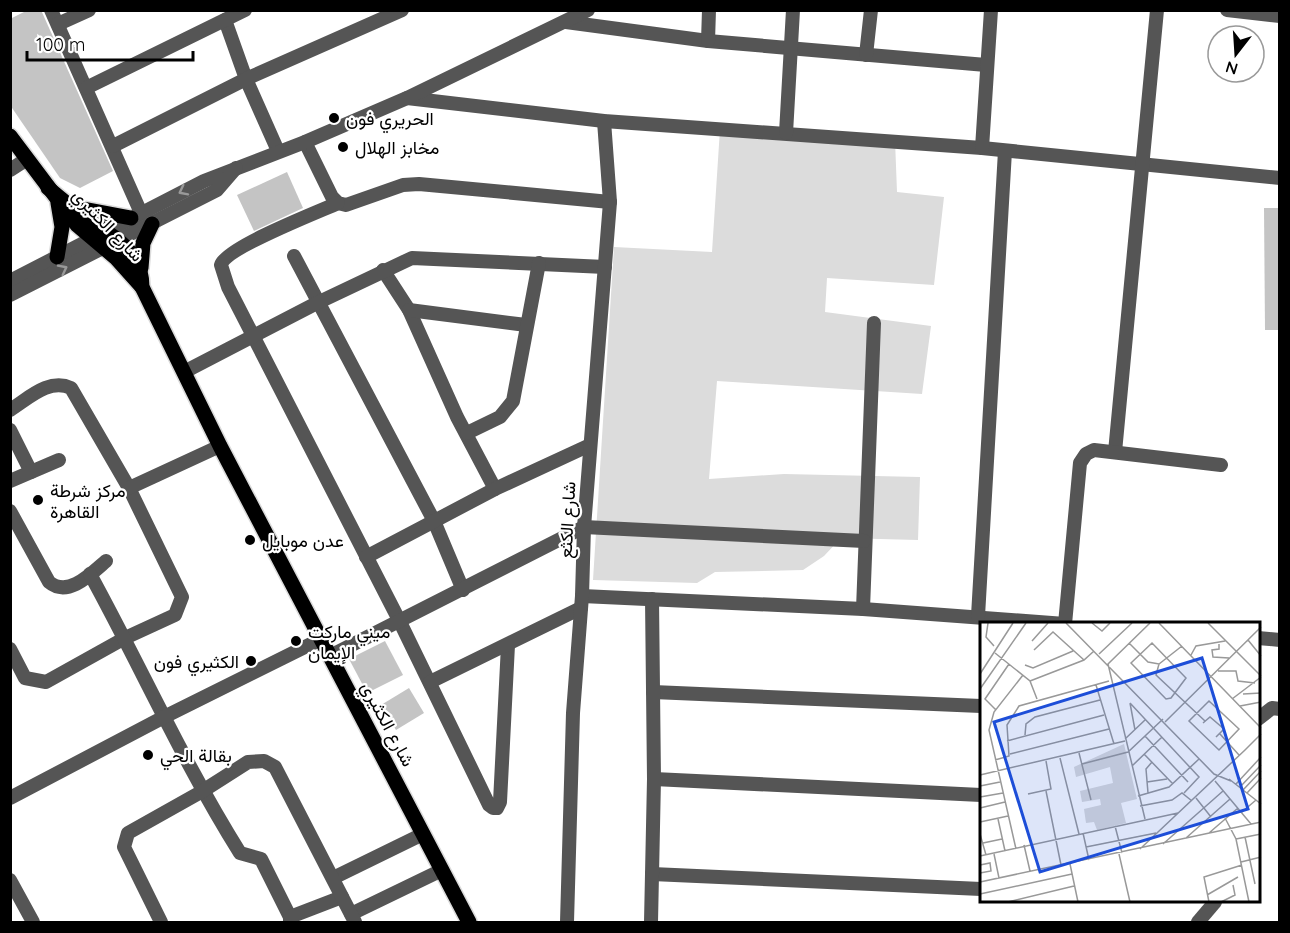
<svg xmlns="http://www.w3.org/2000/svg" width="1290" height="933" viewBox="0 0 1290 933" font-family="Quicksand,Vazirmatn,sans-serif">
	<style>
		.green { fill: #dcdcdc }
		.building { fill: #c4c4c4 }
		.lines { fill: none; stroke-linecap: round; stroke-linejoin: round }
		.major-casing { stroke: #dbdbdb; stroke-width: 18 }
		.minor { stroke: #555; stroke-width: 14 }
		.major { stroke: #000; stroke-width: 15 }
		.oneway { stroke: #999 }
		.poi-dot { fill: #000; stroke: #fff; stroke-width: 2 }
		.labels { text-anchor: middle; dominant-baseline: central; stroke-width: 4.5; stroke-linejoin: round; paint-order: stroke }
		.poi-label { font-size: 18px; fill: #000; stroke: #fff; text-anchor: start }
		.street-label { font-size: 18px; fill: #000; stroke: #fff }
		.inset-road { fill: none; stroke: #999; stroke-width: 1.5 }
		.view { fill: #1d4ed8; fill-opacity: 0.15; stroke: #1d4ed8; stroke-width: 3 }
		.inset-edge { fill: none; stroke: #000; stroke-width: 3 }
	</style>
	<rect width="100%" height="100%" fill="#fff"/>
	<polygon class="green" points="720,129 895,140 897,192 944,197 934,285 827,278 825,312 931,326 922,394 717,381 709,479 784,474 920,477 918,540 841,538 824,556 803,570 715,572 697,583 593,580 614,247 712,252"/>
	<g class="building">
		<polygon points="28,10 41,10 113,171 80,188 60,178 10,105 10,19"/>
		<polygon points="287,172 303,208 254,231 237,195"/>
		<polygon points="1264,208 1280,208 1280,330 1265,330"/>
		<polygon points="385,641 403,675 367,693 349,659"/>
		<polygon points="409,688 424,713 396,730 381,705"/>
	</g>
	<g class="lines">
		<g class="major-casing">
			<g id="major">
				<polyline points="10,136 77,225 116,258 142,287"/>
				<path d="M48,188C58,196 67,204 77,212C106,233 142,246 142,287L220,446L469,922"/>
				<polyline points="78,208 131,218"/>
				<polyline points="57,257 62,227 58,203"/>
				<polyline points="141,268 143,243 152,224"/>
			</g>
		</g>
		<g class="minor">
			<polyline points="51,10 141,213"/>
			<polyline points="1227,10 1280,16"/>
			<polyline points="225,20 246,79 278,151"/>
			<polyline points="566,22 708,41 986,65"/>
			<polyline points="58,24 89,10"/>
			<polyline points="708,41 709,10"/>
			<polyline points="866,55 871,10"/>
			<polyline points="86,88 245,10"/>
			<polyline points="407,98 604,121 982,148 1280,178"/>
			<polyline points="786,133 793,10"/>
			<polyline points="305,142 332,197 338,203 346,205 403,185 419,184 610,202"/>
			<polyline points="113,146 246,79 402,10"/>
			<polyline points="982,148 991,10"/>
			<polyline points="10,170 27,159"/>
			<path d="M338,203C318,212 225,248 221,265L228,287L399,620L489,805L493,808H497L500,802L508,645"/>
			<polyline points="294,256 434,521 463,590"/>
			<polyline points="383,270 409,310 457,417 495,489"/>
			<polyline points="10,281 204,181 305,142 407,98 588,10"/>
			<polyline points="10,295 217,190 236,168"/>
			<polyline points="409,310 526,325"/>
			<polyline points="184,372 317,303 412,258 605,267"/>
			<path d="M10,410C29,398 49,378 71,388L129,488L182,597L175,615L125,638L46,682L25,678L10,649"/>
			<polyline points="10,430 31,472"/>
			<polyline points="467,433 500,417 513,401 539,263"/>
			<polyline points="1115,452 1157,10"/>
			<polyline points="10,481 59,460"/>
			<polyline points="129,488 220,446"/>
			<path d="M10,511L49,582C68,598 91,574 106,561"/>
			<polyline points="366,557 495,489 590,445"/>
			<path d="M90,574C141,667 184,764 240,853L261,859L290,917V922"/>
			<polyline points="582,596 863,609 1065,624"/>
			<polyline points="863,609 874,323"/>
			<polyline points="978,616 1005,151"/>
			<polyline points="1065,624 1080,463 1086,454 1094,450 1221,465"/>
			<polyline points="1258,638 1280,640"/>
			<polyline points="330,656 584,527 864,541"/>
			<polyline points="430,682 581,608"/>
			<polyline points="653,692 981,706"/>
			<polyline points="1258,719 1272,708 1280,709"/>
			<polyline points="654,779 981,795"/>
			<polyline points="10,798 166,716 321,639"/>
			<polyline points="652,874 981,889"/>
			<polyline points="333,878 423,834"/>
			<polyline points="10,880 33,922"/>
			<polyline points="351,914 442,870"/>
			<polyline points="290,917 342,897"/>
			<polyline points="161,922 124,847 128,833 201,792 248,762 264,761 275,767 355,922"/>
			<polyline points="567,922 573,713 582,596 584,527 610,202 604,121"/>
			<polyline points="651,922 654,779 652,599"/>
			<polyline points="1198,922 1215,902"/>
		</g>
		<use href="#major" class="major"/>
	</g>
	<defs><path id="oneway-chevron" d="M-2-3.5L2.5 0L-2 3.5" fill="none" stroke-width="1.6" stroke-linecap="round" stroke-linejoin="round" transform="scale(1.5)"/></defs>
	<g class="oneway">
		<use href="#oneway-chevron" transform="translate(183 191) rotate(153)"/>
		<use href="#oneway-chevron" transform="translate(63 269) rotate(-27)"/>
	</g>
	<g class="poi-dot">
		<circle cx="334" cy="118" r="6"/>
		<circle cx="343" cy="147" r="6"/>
		<circle cx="38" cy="500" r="6"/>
		<circle cx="250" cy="540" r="6"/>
		<circle cx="296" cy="641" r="6"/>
		<circle cx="251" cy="661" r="6"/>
		<circle cx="148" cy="755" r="6"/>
	</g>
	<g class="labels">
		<g class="poi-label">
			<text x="346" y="118">الحريري فون</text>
			<text x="355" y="147">مخابز الهلال</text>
			<text x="50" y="490">مركز شرطة<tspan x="50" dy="21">القاهرة</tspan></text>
			<text x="262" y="540">عدن موبايل</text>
			<text x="308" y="631">ميني ماركت<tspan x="308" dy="21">الإيمان</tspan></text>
			<text x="239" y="661" text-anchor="end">الكثيري فون</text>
			<text x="160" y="755">بقالة الحي</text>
		</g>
		<g class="street-label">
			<text transform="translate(108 225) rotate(46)">شارع الكثيري</text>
			<text transform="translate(567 520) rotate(-87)">شارع الكثع</text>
			<text transform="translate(388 724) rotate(62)">شارع الكثيري</text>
		</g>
	</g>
	<g transform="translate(980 622)">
		<rect width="280" height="280" fill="#fff"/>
		<path d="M144,122L157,177L141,181L146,201L117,208L114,200L106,201L104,187L121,183L120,177L102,180L100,169L133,161L130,145L96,155L94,145Z" fill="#dcdcdc"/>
		<path class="inset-road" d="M8,1L6,15L14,24M86,1L234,152L251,159M112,1L122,9L130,1M179,1L281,106M228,1L281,54M268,18L281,34M52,19L68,1M149,21L168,40L179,42L202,24M172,21L206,56L191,76L186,77L151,41ZM239,22V27L232,28L233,35L249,36M54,28L73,10L104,38M15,31L50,59L57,77M119,32L152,1M211,33L216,24L245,19M179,42L176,53L225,99M45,43L53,46L93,29M238,49H256L258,59L275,61M0,52L33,1M50,59L104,38L114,29M116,63L134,122M0,67L46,1M263,72L281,71M252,77L281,55M229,79L259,107L239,128L209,99ZM150,81L219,155L204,171M150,81L155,108M260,84L281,80M16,88L5,77L29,42M185,100L281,5M223,101L230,95L244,107L236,115M240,112L259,133M45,113L46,102L55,95L120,78M165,114L208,160M145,117L165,98M27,119L124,93M264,129L281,112M99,131L111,178M30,132L129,107M164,132L193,162M80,136L99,212M15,138L29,134L27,103L39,84L129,59M102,142L148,130L183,97M152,144L182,115M0,153L145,119M249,157L281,182M235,159L271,202M167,160L187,157M256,162L281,135M0,164L20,160M260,165L281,143M263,168L281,149M66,169L81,243M168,171L166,147L172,140M267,171L281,156M48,172L71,167L66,139M158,174L189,165L219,137M0,175L23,171M216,176L231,195M160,184L192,178L202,171L212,179M0,186L25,180M262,190L276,178M245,196L256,217L269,280M18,197L25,229M165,197L128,42L170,1M0,200L28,194M135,204L142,231M103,211L109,238M229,211L258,186M0,212L6,233M265,215L275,262M206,216L250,177M256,217L281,212M3,221L22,217M183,222L243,169M44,223L50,249M106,225L176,211M36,227L9,108L14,90L43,53M160,227L265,128M14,232L19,256M139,232L150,280M0,234L198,191M261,240L281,235M90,242L98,280M0,243L10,241L11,249L0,251M0,260L281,200M0,272L92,252M227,273L258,255M28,280L94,264M229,280L224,255L262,243M241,280L255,273L253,263"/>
		<path class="view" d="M222,36L268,187L60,250L14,100Z"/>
		<rect width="280" height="280" class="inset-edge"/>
	</g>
	<rect width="1290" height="933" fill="none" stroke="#000000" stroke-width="24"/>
	<g transform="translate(1236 54) rotate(197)"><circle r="28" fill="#ffffff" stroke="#999999" stroke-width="1.5"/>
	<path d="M0-4.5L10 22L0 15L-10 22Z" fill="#000000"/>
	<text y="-9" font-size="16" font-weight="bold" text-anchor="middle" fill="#000000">N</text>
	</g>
	<path d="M27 51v9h166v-9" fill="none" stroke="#000000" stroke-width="3"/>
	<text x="36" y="51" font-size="18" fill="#000000" stroke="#ffffff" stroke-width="4.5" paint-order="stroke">100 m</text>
</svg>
